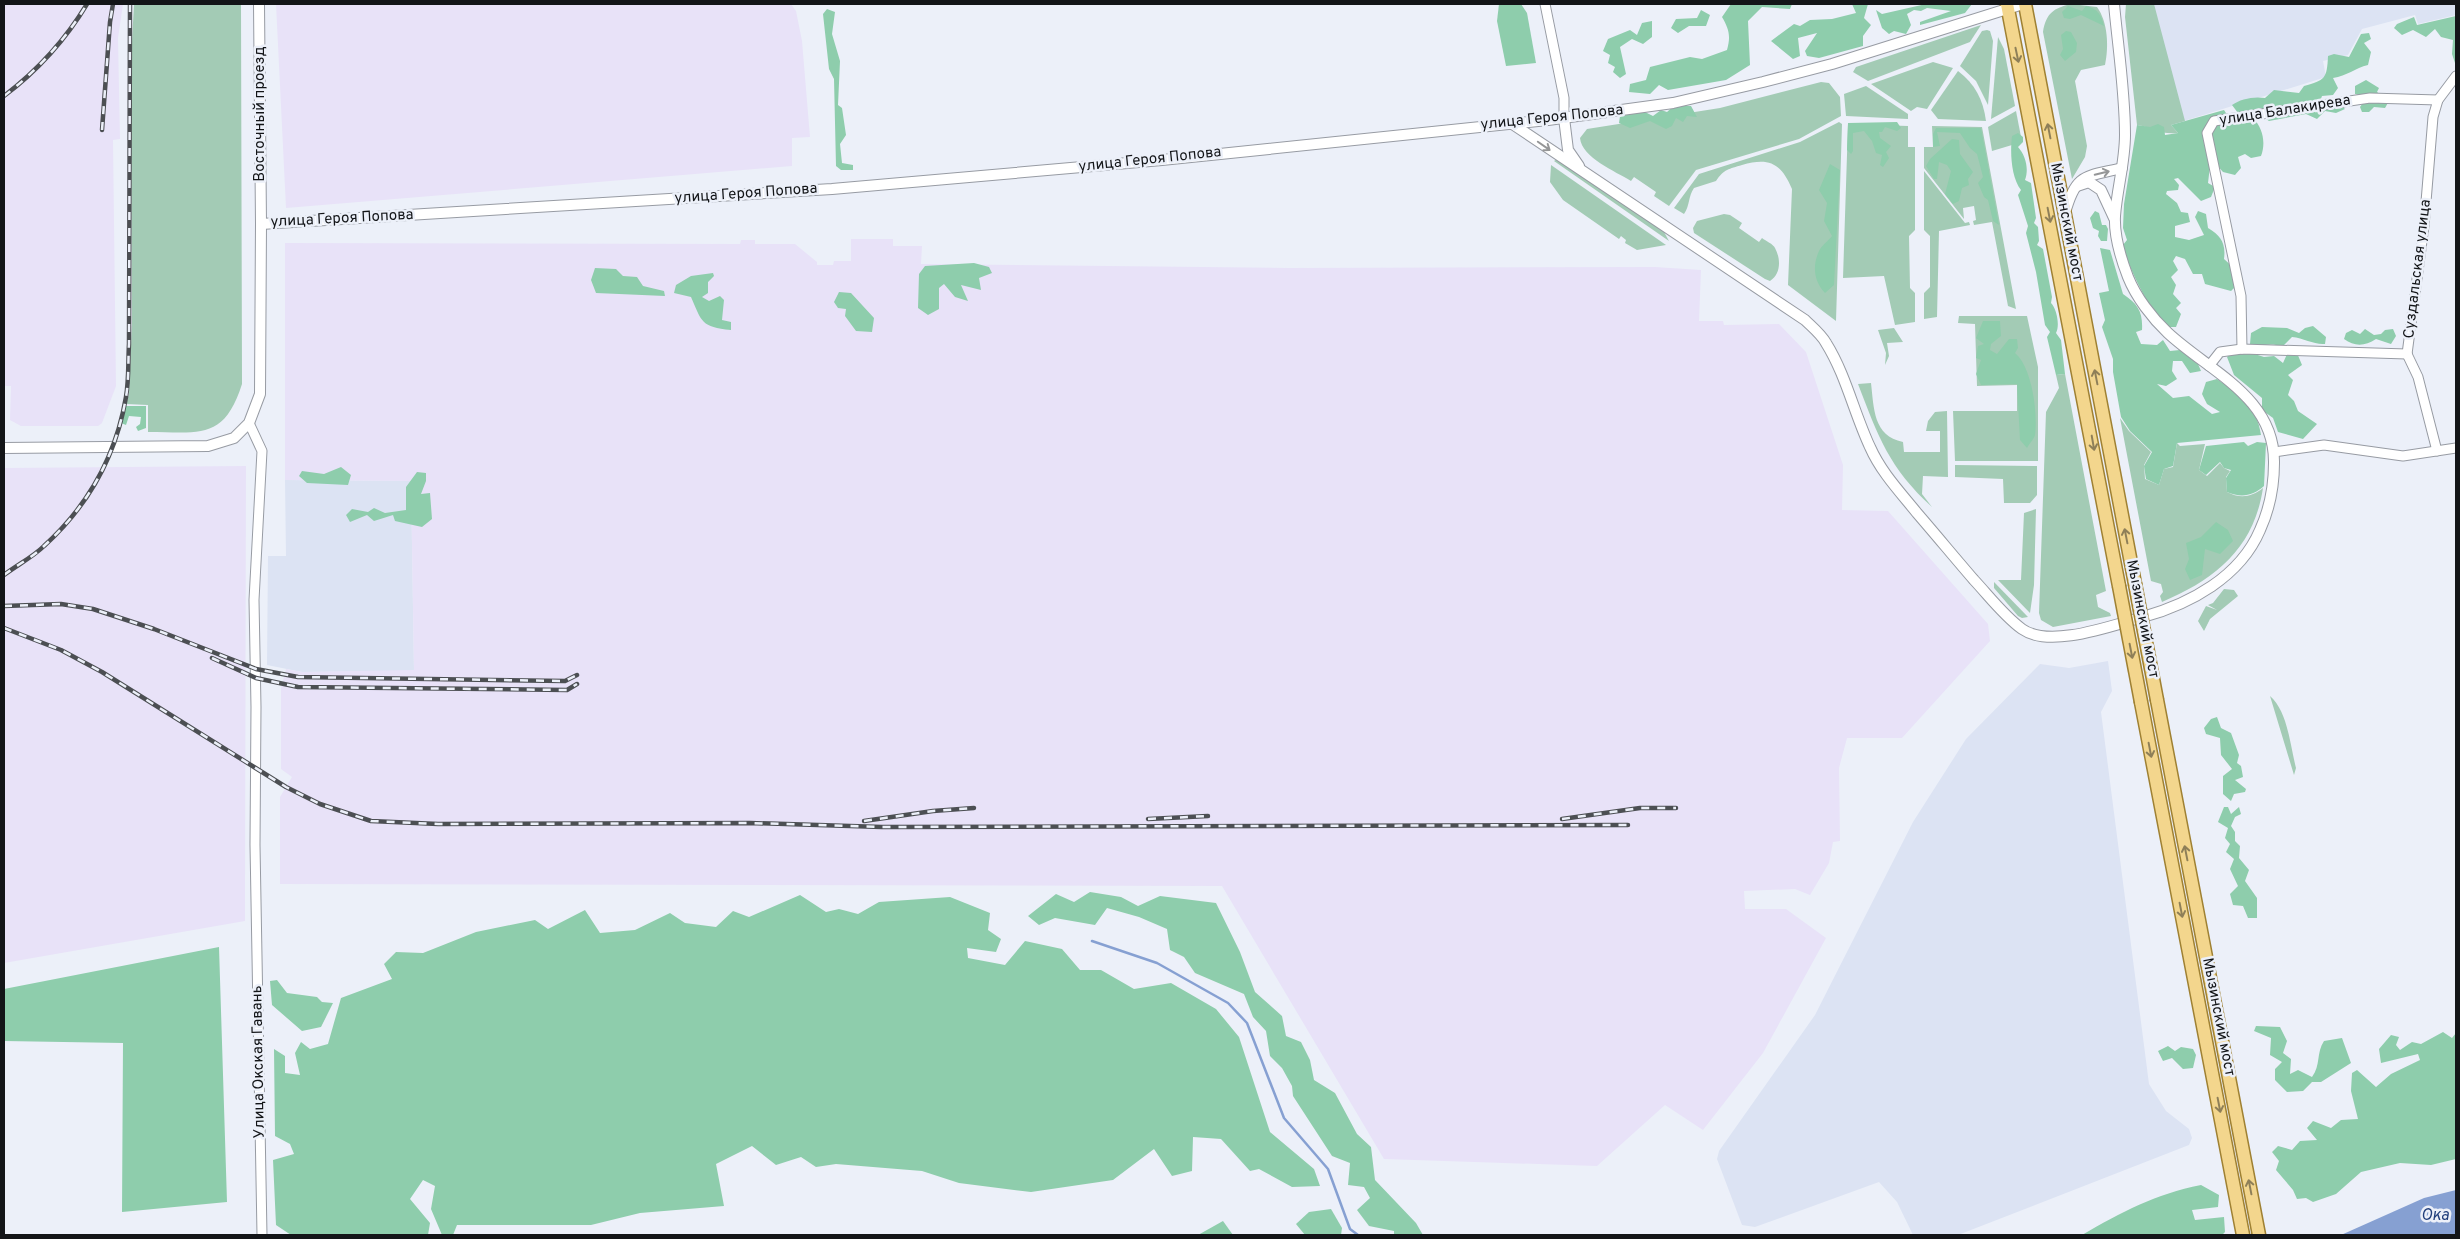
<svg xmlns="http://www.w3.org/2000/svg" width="2460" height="1239" viewBox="0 0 2460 1239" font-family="Overpass,sans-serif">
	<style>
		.built { fill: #dce3f3 }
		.industrial { fill: #e8e2f8 }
		.green { fill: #a3cbb5 }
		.forest { fill: #8ecdac }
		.water { fill: #86a0d2 }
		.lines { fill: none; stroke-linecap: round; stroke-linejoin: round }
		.stream { stroke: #86a0d2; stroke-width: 2.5 }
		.minor-casing { stroke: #979ba3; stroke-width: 11 }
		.tertiary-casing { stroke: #979ba3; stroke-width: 12 }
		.primary-casing { stroke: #9f8133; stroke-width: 15 }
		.minor { stroke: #fff; stroke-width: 9 }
		.tertiary { stroke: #fff; stroke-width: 10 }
		.primary { stroke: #f3d68d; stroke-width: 12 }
		.rail-casing { stroke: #4c4f53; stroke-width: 4.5 }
		.rail { stroke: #ecf0f9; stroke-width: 2.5; stroke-dasharray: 8; stroke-linecap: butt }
		.primary-bridge-casing { stroke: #9f8133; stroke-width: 15; stroke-linecap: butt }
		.primary-bridge { stroke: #f3d68d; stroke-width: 12 }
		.oneway { stroke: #8e7f58 }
		.oneway2 { stroke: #959697 }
		.labels { text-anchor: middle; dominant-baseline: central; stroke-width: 5; stroke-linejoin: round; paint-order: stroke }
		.street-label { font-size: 15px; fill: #131518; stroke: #ecf0f9 }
		.water-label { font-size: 16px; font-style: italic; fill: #213e7b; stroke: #ecf0f9 }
	</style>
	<rect width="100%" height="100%" fill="#ecf0f9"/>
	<g class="built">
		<polygon points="2136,4 2456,4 2456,15 2418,24 2415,15 2362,29 2348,55 2323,61 2326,77 2171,125"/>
		<polygon points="285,480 411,481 414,671 302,672 267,665 268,556 286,556"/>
		<polygon points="2108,661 2112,691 2101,712 2149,1084 2166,1111 2189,1129 2192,1138 2189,1145 1958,1235 1913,1235 1897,1202 1879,1182 1755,1227 1742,1225 1717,1159 1719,1151 1815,1015 1913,822 1966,739 2040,664 2069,668"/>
	</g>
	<g class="industrial">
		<polygon points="4,4 123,4 118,38 120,139 113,140 116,386 102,423 98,426 21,426 10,420 11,386 4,386"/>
		<polygon points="276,4 791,4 796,11 802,41 810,137 792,138 792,166 286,208"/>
		<polygon points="851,239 893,239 893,246 922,246 921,264 1289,268 1655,267 1701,270 1699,321 1723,321 1724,325 1779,324 1806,352 1843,465 1842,510 1888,511 1988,624 1990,641 1902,738 1847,738 1839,768 1840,841 1833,842 1829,863 1810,895 1795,889 1744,891 1745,909 1786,909 1826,938 1763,1053 1703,1130 1665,1105 1597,1166 1384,1159 1222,886 280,884 280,797 292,777 281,769 281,688 286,669 302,672 414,670 411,481 285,480 285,243 740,244 741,240 755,240 755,244 795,244 817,262 817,265 833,265 834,261 851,261"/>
		<polygon points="246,466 245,921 4,963 4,468"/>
	</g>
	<g class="green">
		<path d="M134,4H241L242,384C224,441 199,432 148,432V405L126,404L129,394L132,324L131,60Z"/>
		<path d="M2071,4L2097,7C2108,22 2109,47 2105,65L2081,70L2075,81L2087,146L2085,157L2072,179L2043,32C2046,13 2054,8 2071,4Z"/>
		<path d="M2126,4H2154L2185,121L2171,125L2178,133C2160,135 2155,128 2137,125L2125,17Z"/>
		<polygon points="1981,25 1970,42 1868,81 1853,72 1856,67"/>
		<polygon points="1987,30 1990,31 1993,41 1988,105 1976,81 1960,66 1982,31"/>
		<polygon points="1998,37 2004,49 2015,106 1991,119"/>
		<polygon points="1933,62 1953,68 1927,109 1917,107 1911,111 1871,84"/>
		<path d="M1958,71C1975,84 1983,99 1986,121L1938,119L1931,110Z"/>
		<path d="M1821,82L1829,83L1840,97L1841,116L1799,139L1696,170L1669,206L1654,196L1656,192L1634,177L1631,181C1615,171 1582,158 1580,138L1587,129L1720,108Z"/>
		<polygon points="1866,86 1908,114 1908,119 1846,116 1844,94"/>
		<polygon points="2016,111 2022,142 1992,151 1988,127"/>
		<path d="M1839,122L1842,124L1836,321L1788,285L1792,189C1781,163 1769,157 1742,165C1729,169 1724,169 1716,181L1694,188C1688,197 1690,205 1684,214L1674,208L1699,174L1800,142Z"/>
		<polygon points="1848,124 1908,126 1908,147 1915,147 1915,230 1909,236 1910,288 1915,293 1915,322 1895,325 1884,276 1843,278"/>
		<polygon points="1932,126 1982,127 2016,309 2008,306 1992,222 1974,225 1973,221 1976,220 1974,206 1963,208 1964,219 1924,168 1924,147 1933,147"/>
		<polygon points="1557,159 1664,232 1669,241 1554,161"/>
		<polygon points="1551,165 1666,245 1637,250 1625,243 1626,240 1621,236 1619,239 1563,200 1550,182"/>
		<polygon points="1924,171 1965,223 1969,222 1970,225 1939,231 1937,317 1924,319 1924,293 1930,287 1930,236 1924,230"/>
		<path d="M1724,214L1730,215L1742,223L1739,228L1759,242L1762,238C1766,241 1773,244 1775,248C1781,259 1781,274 1770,281L1765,279L1694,233L1693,228L1697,221Z"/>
		<polygon points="1959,316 2027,316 2038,367 2038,461 1955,461 1953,411 2017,411 2017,385 1977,386 1975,324 1958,323"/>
		<polygon points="1894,328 1903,342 1887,343 1889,356 1885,365 1886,353 1878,330"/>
		<polygon points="2065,374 2106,591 2096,595 2098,607 2110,613 2111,616 2053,627 2041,620 2039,613 2046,412 2059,388 2056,375"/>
		<path d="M1871,383C1874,408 1873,436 1903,442L1904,452H1940V431H1926L1928,421L1935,412L1947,411L1948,477L1923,476L1922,494L1932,507C1889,468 1878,436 1858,384Z"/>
		<path d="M2120,418L2129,431L2151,452L2144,465L2145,479L2159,485L2164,469L2173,467L2177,443L2180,446L2205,444L2199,470L2207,476L2220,463L2224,468L2230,471L2226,477L2227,492C2240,499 2252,497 2263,488C2254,548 2216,579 2162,602L2160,596L2163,592L2161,584L2151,581Z"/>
		<polygon points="1955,465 2037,466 2037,495 2030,503 2004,503 2003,479 1955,477"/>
		<polygon points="2036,509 2034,585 2030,613 1998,580 2021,580 2024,513"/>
		<polygon points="1994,582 2028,617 2022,618 2018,616 1994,588"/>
		<polygon points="2224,589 2234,590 2238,596 2210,619 2204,631 2198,621 2206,606 2217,610 2208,605 2213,603"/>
		<path d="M2270,696C2288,712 2290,745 2296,768L2294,775Z"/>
	</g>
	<g class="forest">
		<polygon points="1499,4 1521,4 1527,13 1536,63 1506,66 1497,21"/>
		<path d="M1731,4H1792L1790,9L1762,7L1748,21L1750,65L1726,80L1668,90L1659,85L1650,94L1629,92L1630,84L1646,80L1650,67L1690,57L1702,59L1727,50C1731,36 1729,29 1722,17Z"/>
		<polygon points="1852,4 1868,4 1864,18 1871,25 1863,36 1863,46 1819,58 1807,56 1805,51 1817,33 1798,38 1800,56 1793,59 1771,41 1794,24 1800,26 1810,20 1832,19 1856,13"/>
		<polygon points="1926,4 1972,4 1965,13 1920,25 1920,22 1951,11 1927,8 1921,11 1914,10 1907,14 1911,25 1906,34 1894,31 1889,34 1882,28 1876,10 1882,14"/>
		<path d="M2068,6L2082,11L2086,6C2098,9 2101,14 2104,26L2081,15L2070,19L2064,18L2062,12Z"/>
		<polygon points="827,9 835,12 832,34 840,61 838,105 842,108 846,135 840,144 842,163 853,165 853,170 841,170 836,166 834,79 829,69 823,14"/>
		<polygon points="1701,10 1710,15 1706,26 1689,26 1678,33 1671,28 1676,19 1697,18"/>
		<polygon points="2456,16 2456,66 2452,54 2453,40 2441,37 2435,29 2426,37 2413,30 2402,35 2394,28 2397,24 2414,17 2417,25"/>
		<polygon points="1652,21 1652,37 1643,44 1632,39 1620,47 1626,74 1620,78 1613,72 1615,67 1608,63 1610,55 1603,51 1608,39 1630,30 1637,35 1642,23"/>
		<polygon points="2066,31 2071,32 2077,43 2076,52 2065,61 2060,55 2063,49 2061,35"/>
		<path d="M2369,33L2371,39L2364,43L2371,52L2368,65C2355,68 2347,76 2333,78L2338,88L2333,95L2322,96L2319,104L2328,109L2340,104L2345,109L2336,113L2325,111L2317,119L2306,114L2269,121L2262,116V108L2238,113L2232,105C2240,99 2254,96 2265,98L2274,90L2299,93L2304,86C2325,80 2327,79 2328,56L2334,54L2349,57L2361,34Z"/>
		<polygon points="2366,80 2379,88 2377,92 2389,101 2385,108 2374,107 2369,112 2362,112 2360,107 2367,97 2355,94 2355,86"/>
		<polygon points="1675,105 1691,106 1697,117 1687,116 1683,122 1676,118 1672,126 1666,129 1650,121 1630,128 1619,123 1620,116 1627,115 1630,112 1641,110 1653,116 1661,110 1667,112"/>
		<path d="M2224,110L2231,121L2253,118C2263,128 2266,143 2261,156L2251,158L2245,154L2238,157L2241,168L2235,175L2223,172L2216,164L2210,166L2208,183L2215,187L2211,197L2201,201L2178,178L2174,179L2179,185L2178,190L2167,191L2166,194L2177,203L2181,212L2188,213L2190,222L2175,226V237L2189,240L2204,235L2195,217L2198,211L2206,214L2208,228C2221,236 2226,243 2224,259L2235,269L2237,285L2231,291L2205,284L2202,274H2193L2185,259L2176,256L2173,261L2178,270L2171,277L2176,285L2173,294L2181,303L2176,308L2181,314L2176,327H2168C2150,312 2129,270 2123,245L2127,240L2123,228L2124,204L2137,125L2150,127L2158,124L2164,127L2165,135L2178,133L2171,125Z"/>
		<polygon points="1897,122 1901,128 1897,131 1885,127 1882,132 1879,132 1880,138 1891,146 1886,152 1889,158 1883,167 1880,165 1882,155 1876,153 1872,141 1864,131 1853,133 1853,151 1851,154 1847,150 1848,123"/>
		<polygon points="1936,128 1981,128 1999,225 1993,221 1988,200 1984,197 1978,183 1983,177 1977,154 1970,148 1960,133 1937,132 1940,146 1933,147 1933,134"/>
		<path d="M2018,133L2023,137V142L2018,147C2026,156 2029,169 2025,180L2031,183L2036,218L2034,223L2038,227L2039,241L2037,245L2043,249L2052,297L2051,303C2057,309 2060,326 2056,333L2061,340L2065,374L2056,375L2047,337L2050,332L2045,325L2036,272L2026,233L2028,226L2018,195L2021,190C2011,177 2010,152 2012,136Z"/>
		<polygon points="1952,139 1959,140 1960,154 1973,172 1968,179 1969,185 1962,188 1959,201 1953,204 1945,194 1951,171 1947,165 1939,162 1937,179 1934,179 1926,166 1930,159"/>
		<path d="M1830,164L1840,170L1834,285L1825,293C1814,282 1812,266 1819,251C1821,246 1828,241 1832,236L1824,221L1827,203L1819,190Z"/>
		<polygon points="2095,211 2099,213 2102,225 2106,225 2108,229 2107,241 2101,241 2098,236 2099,231 2093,228 2090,218"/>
		<path d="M2100,248L2110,250L2123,294C2138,304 2143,312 2142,330L2136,332L2141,344L2157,345L2163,340L2170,351L2180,350L2198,364L2201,371L2190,373L2182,361H2173L2172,371L2177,379L2166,386L2157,384L2173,398L2189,396L2212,414L2220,412L2207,404L2202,394L2206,382L2217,379C2240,395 2257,406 2261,435L2177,443L2173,466L2164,469L2159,485L2146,479L2144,466L2152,452L2130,431L2121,417L2113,372V359L2102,327L2105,320L2099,293L2109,291Z"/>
		<polygon points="974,263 989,267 992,273 979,278 981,290 961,285 968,301 955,297 944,284 939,288 939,309 928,315 918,308 919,274 925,266"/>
		<polygon points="595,268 616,269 623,276 637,277 643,286 664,291 665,296 596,293 591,280"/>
		<path d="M713,273L714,276L708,282V293L702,297L709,301L720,296L724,300L722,320L731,322V330C701,327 702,322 691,297L674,293L676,285L691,276Z"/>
		<polygon points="839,292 851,293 874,318 872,332 856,331 845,316 846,309 838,308 834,302"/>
		<path d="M1983,321H2000L2001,336L1991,344L1990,350L1997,354L2009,339H2017L2018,348L2015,353C2032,367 2038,413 2035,435C2034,439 2029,444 2027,448L2020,440L2017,384L1981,385L1976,374L1981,360L1976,358L1978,346L1984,344L1976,338Z"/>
		<path d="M2313,326L2326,337L2325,344C2314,345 2304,338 2292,337L2282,347C2269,341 2263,348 2250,344L2251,333L2262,327L2287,328L2299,333L2305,328Z"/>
		<path d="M2365,329L2374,335L2381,334L2385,330L2393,329L2396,336L2391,344L2376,339C2365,346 2355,347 2344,339L2346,333L2352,330L2360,334Z"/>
		<polygon points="2236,348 2264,357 2274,356 2283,363 2288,352 2297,353 2302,365 2288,375 2293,380 2288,395 2294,401 2298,411 2317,424 2303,439 2278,432 2273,418 2262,410 2262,398 2234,375 2227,357"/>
		<polygon points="126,406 146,406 146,428 138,431 136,427 140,424 141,417 129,416 126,425 121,423"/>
		<path d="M2244,442L2248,446L2257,442L2266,443L2264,486C2253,496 2241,498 2227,492L2226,478L2231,470L2224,468L2220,462L2206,475L2199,470L2206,446Z"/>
		<polygon points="341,467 351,475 348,485 307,483 299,476 302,471 324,474"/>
		<polygon points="417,472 426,473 426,481 421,494 430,493 432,519 422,527 395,521 393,515 374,521 367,515 350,522 346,515 352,509 368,512 374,508 385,513 406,510 406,487"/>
		<polygon points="2216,522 2228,530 2233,541 2220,554 2205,549 2202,575 2190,580 2185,569 2189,559 2186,543 2201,537"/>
		<polygon points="2217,717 2221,728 2231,733 2239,755 2237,763 2241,766 2243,777 2235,780 2246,789 2245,792 2234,794 2231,801 2223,794 2223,776 2232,769 2221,755 2220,738 2206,734 2204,728 2211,719"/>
		<polygon points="2224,807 2228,807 2231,814 2239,807 2241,814 2235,817 2231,826 2235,832 2235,841 2240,846 2239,858 2249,870 2245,881 2257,898 2257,918 2248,918 2243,906 2233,905 2230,894 2238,886 2230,869 2234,859 2226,852 2230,844 2225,838 2228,828 2218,822"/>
		<polygon points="1090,892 1121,897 1138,906 1160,896 1216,903 1240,952 1255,992 1282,1016 1286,1036 1301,1042 1310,1060 1314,1080 1335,1093 1357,1134 1371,1147 1375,1180 1416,1223 1423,1235 1394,1235 1394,1231 1369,1226 1357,1210 1370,1198 1364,1187 1348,1185 1350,1163 1332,1156 1293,1096 1292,1086 1282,1068 1270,1056 1266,1031 1253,1017 1244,994 1195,973 1184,957 1170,950 1167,929 1139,917 1107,908 1095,925 1055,918 1039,925 1028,916 1056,894 1074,902"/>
		<polygon points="800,895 826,912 839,909 858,914 879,902 950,897 990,913 988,930 1001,939 996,952 967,948 968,958 1005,965 1025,941 1062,949 1080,970 1101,970 1134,989 1171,983 1216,1009 1239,1037 1270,1132 1314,1169 1320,1186 1292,1187 1259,1169 1250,1171 1221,1139 1193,1137 1192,1171 1172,1176 1154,1149 1113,1180 1031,1192 959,1183 922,1171 836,1164 816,1167 801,1157 776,1165 752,1146 716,1164 724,1206 640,1213 591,1225 457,1225 453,1235 442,1235 431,1209 435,1186 423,1180 410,1199 430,1223 428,1235 291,1235 276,1225 273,1160 294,1154 290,1144 275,1136 274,1049 285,1056 285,1073 300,1075 295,1053 301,1042 310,1049 328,1044 341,998 392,979 384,964 396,952 423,953 476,932 535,920 548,929 585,910 600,933 635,930 670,913 685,923 716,927 733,911 749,917"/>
		<polygon points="219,947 227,1202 122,1212 123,1043 4,1041 4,989"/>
		<polygon points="277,980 287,993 317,997 322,1002 333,1003 321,1027 302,1031 272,1005 270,981"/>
		<path d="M2256,1026L2280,1027L2287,1041L2283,1053L2291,1059L2290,1074L2298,1070L2312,1077C2321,1065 2316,1053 2324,1041L2342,1038L2351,1063L2321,1082H2312L2303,1091L2287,1092L2275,1080V1069L2282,1062L2270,1055L2271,1038L2254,1031Z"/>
		<polygon points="2443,1032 2452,1038 2456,1033 2456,1159 2431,1165 2400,1163 2361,1172 2336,1194 2313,1202 2306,1198 2297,1199 2293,1190 2276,1170 2279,1161 2272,1152 2278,1146 2292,1150 2300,1141 2317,1140 2307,1128 2313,1121 2331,1128 2341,1120 2358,1119 2351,1091 2352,1073 2357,1070 2376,1087 2391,1074 2420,1060 2418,1054 2381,1063 2379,1049 2391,1035 2399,1037 2396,1045 2400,1050 2412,1042 2421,1044"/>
		<polygon points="2168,1046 2175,1051 2181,1047 2193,1049 2196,1055 2193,1068 2183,1069 2172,1058 2163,1061 2158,1051"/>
		<path d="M2201,1185L2219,1195L2218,1207L2192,1210L2195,1220L2224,1217L2225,1232L2222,1235H2082C2122,1212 2155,1194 2201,1185Z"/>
		<polygon points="1331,1209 1342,1228 1341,1235 1305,1235 1296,1224 1309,1212"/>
		<polygon points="1223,1221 1233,1235 1198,1235"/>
	</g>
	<polygon class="water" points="2456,1190 2456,1235 2341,1235 2424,1198"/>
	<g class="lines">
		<polyline class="stream" points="1092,941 1157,963 1228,1003 1247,1023 1284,1118 1328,1169 1350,1229 1358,1235"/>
		<g class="minor-casing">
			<g id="minor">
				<polyline points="1545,4 1564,98 1564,118"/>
				<polyline points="2242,349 2241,296 2207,133 2214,121 2370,98 2438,100"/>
				<polyline points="2407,354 2424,226 2433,117 2438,100 2456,76"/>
				<polyline points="2407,354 2418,377 2437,451"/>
				<polyline points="2209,366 2220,352 2242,349 2407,354"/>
				<polyline points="249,423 262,451 254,600 256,707 255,845 262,1235"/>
				<polyline points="2274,452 2324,445 2403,456 2456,448"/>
			</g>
		</g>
		<g class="tertiary-casing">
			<g id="tertiary">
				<polyline points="1564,118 1568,150 1579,166"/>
				<path d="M1511,123L1805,320C1812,327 1821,334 1826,343C1846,375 1854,413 1870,447C1881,472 1900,492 1917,513C1936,535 1955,558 1974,580C1989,596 2004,616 2022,629C2050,649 2113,625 2143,617C2190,604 2240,577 2260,530C2270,508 2274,487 2274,463C2275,397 2210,372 2168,333C2152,318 2136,297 2128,277C2121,259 2114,235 2115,216C2117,189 2125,162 2125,135C2125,92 2118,47 2114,4"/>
				<polyline points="2077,186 2089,182 2101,190 2114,218"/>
				<path d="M2065,213C2076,173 2085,177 2122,168"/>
				<polyline points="261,224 832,189 1162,160 1548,120 1673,103 1763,82 1832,64 2023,4"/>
				<polyline points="4,448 208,446 234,438 249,423 260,394 261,224 259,4"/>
			</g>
		</g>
		<g class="primary-casing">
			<g id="primary">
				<polyline points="2007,4 2119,586"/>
				<polyline points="2025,4 2135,584"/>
				<polyline points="2157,700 2259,1235"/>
				<polyline points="2141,702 2243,1235"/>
			</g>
		</g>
		<use href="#minor" class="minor"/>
		<use href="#tertiary" class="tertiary"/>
		<use href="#primary" class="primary"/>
		<g class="rail-casing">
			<g id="rail">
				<path d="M4,96C37,71 66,39 87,4"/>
				<polyline points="102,130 110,22 113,4"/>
				<path d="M4,575C17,565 33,557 44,546C88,506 116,456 126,397C129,380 128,361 129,344L130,4"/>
				<polyline points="4,606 61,604 93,609 154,629 256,669 298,677 565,681 577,675"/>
				<polyline points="4,628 61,650 102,672 286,787 320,804 371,821 438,824 750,823 882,827 1628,825"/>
				<polyline points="212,658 256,678 298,687 567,690 577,684"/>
				<polyline points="1148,819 1208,816"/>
				<polyline points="1562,819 1640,808 1676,808"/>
				<polyline points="864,821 933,811 974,808"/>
			</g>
		</g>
		<use href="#rail" class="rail"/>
		<g class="primary-bridge-casing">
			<g id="primary-bridge">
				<polyline points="2135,584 2157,700"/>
				<polyline points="2119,586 2141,702"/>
			</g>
		</g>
		<use href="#primary-bridge" class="primary-bridge"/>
	</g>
	<defs><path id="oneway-shaft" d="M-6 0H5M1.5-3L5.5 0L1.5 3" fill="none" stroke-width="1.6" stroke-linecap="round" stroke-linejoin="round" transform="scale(1.25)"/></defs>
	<g class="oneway">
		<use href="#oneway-shaft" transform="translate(2017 55) rotate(78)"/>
		<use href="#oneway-shaft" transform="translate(2049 131) rotate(-101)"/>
		<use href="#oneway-shaft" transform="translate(2049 215) rotate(79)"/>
		<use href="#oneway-shaft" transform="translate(2096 377) rotate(-101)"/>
		<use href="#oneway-shaft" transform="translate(2093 443) rotate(80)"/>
		<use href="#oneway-shaft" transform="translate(2126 536) rotate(-101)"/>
		<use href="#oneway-shaft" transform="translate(2131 651) rotate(79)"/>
		<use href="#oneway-shaft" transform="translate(2150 750) rotate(79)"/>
		<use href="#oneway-shaft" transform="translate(2186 853) rotate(-101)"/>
		<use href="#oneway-shaft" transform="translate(2181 910) rotate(79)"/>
		<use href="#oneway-shaft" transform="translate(2219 1105) rotate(79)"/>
		<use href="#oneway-shaft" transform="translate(2250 1187) rotate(-101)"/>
	</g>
	<g class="oneway2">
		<use href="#oneway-shaft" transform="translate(1544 146) rotate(35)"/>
		<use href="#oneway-shaft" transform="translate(2102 173) rotate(-14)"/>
	</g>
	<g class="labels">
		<g class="street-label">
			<text transform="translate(2285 111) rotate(-9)">улица Балакирева</text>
			<text transform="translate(260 114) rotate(-90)">Восточный проезд</text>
			<text transform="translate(1552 118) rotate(-6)">улица Героя Попова</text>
			<text transform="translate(1150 160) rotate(-6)">улица Героя Попова</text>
			<text transform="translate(746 194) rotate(-4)">улица Героя Попова</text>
			<text transform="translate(342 219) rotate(-3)">улица Героя Попова</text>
			<text transform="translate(2066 222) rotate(79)">Мызинский мост</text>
			<text transform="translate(2418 269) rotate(-83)">Суздальская улица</text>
			<text transform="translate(2142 619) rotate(79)">Мызинский мост</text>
			<text transform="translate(2218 1017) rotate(79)">Мызинский мост</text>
			<text transform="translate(259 1062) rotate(-91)">Улица Окская Гавань</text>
		</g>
		<g class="water-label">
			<text x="2435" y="1216">Ока</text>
		</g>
	</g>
	<rect width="2460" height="1239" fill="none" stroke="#131518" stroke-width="10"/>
</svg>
